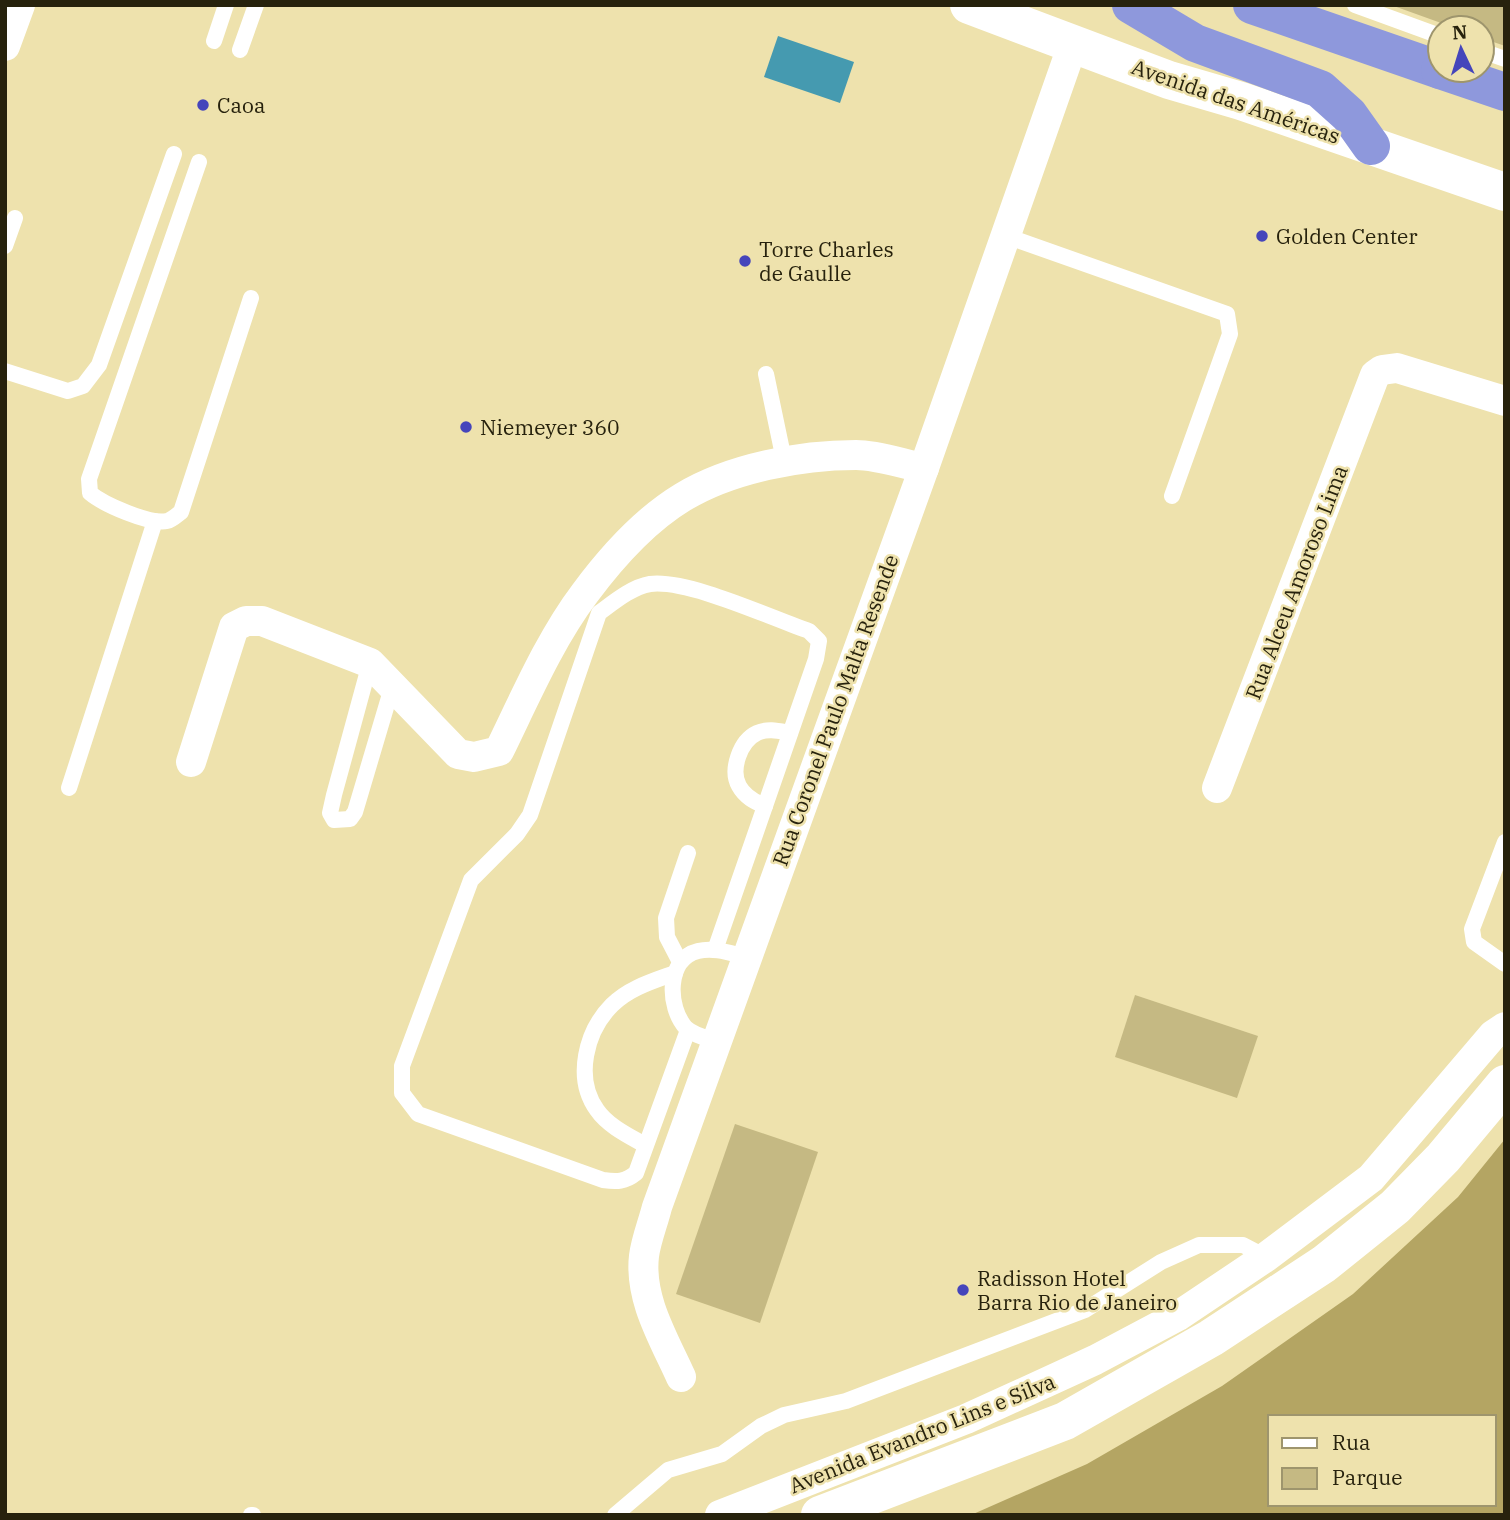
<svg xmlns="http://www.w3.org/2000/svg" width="1510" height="1520" viewBox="0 0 1510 1520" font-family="'IBM Plex Serif',serif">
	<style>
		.green { fill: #c5b983 }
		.forest { fill: #b4a563; fill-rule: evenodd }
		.water { fill: #459ab0 }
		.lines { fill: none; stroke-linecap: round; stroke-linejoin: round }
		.lane { stroke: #fff; stroke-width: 16 }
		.street { stroke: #fff; stroke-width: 30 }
		.secondary { stroke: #fff; stroke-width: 38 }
		.highway { stroke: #8e98dc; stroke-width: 38 }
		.poi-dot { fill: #4545bb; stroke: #eee2ad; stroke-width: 2.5 }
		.labels { text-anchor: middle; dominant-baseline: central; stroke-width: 5; stroke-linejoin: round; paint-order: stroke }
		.street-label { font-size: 21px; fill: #27220d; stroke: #eee2ad }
		.poi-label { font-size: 21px; fill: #27220d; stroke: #eee2ad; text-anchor: start }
	</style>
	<rect width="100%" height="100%" fill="#eee2ad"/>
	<g class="green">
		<polygon points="1391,5 1505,5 1505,46 1482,38 1482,28 1455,28"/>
		<polygon points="1135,995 1258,1036 1237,1098 1115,1057"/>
		<polygon points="735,1124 818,1152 760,1323 676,1294"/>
	</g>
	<path class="forest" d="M1505,1139V1515H971L1087,1464L1222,1386L1353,1294L1458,1197ZM1270,1417H1494V1504H1270Z"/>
	<polygon class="water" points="778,36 854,62 840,103 764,77"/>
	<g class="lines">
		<g class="lane">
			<polyline points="1355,5 1440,36"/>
			<polyline points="214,41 226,5"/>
			<polyline points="240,50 256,5"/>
			<polyline points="1482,51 1505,59"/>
			<path d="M199,162L89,479L90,493C103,504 150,525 167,521C172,520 177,515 181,512L251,298"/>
			<polyline points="1006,236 1227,314 1230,334 1172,496"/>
			<polyline points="5,246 15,218"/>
			<polyline points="5,371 68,391 83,386 99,365 174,154"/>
			<polyline points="766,374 784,460"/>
			<polyline points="370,663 334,795 330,813 334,820 350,819 355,812 393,684"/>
			<polyline points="69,788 155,521"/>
			<path d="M765,806C755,802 745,797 739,786C730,770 740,741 757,733C768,728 779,731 790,733"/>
			<polyline points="1505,842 1472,929 1474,942 1505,964"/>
			<polyline points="680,962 667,937 666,918 688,853"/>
			<path d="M688,1030L636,1173C625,1182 617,1182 603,1180L418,1114L402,1093V1066L471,880L517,834L530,815L599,613C614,602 632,587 650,584C688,579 771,618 809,631L819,641L816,659L715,950"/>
			<path d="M716,1041C707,1038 693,1035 686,1028C667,1007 666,959 698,951C714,947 730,953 746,957"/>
			<path d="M645,1145C629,1136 608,1126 597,1110C574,1078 586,1031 612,1005C629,988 653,981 675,973"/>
			<polyline points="251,1515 253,1515"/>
			<polyline points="615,1515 668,1470 722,1454 761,1426 784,1415 846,1401 1085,1310 1161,1262 1199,1245 1243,1245 1266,1257"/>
		</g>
		<g class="street">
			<polyline points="5,46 20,5"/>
			<path d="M191,762L234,627L246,621H262L370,663L458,754L474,757L499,751C524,700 550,639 585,593C611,558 645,520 683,497C731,468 801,455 856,455C878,455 903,464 924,468"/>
			<polyline points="1217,788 1375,375 1382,370 1397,368 1505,401"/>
			<path d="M681,1377C664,1339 639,1299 644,1256C646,1240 653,1223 657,1207L924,468L1073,44"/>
			<polyline points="720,1515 966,1419 1095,1360 1178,1316 1266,1257 1371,1178 1493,1035 1505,1027"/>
		</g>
		<g class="secondary">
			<polyline points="969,5 1169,80 1241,101 1505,192"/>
			<polyline points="820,1515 1065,1421 1211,1338 1324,1264 1395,1207 1443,1158 1505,1084"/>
		</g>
		<g class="highway">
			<polyline points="1131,5 1195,43 1320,89 1349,115 1371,146"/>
			<polyline points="1252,5 1440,70"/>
			<polyline points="1440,70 1505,92"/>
		</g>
	</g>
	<g class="poi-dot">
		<circle cx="203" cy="105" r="7"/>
		<circle cx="1262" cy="236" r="7"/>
		<circle cx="745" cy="261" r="7"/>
		<circle cx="466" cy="427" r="7"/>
		<circle cx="963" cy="1290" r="7"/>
	</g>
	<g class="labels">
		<g class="street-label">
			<text transform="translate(1236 101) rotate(19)">Avenida das Américas</text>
			<text transform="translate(1296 582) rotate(-69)">Rua Alceu Amoroso Lima</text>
			<text transform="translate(835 710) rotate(-70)">Rua Coronel Paulo Malta Resende</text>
			<text transform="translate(922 1433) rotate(-22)">Avenida Evandro Lins e Silva</text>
		</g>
		<g class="poi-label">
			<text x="217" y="105">Caoa</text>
			<text x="1276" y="236">Golden Center</text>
			<text x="759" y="249">Torre Charles<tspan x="759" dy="24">de Gaulle</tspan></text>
			<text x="480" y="427">Niemeyer 360</text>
			<text x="977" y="1278">Radisson Hotel<tspan x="977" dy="24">Barra Rio de Janeiro</tspan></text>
		</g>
	</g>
	<rect width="1510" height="1520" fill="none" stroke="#27220d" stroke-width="14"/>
	<rect x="1268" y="1415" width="228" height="91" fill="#eee2ad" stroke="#9e956d" stroke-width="2"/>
	<rect x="1282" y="1438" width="35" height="10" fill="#ffffff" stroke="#9e956d" stroke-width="2"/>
	<text x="1332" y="1450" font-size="21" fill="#27220d">Rua</text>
	<rect x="1282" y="1468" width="35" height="21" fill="#c5b983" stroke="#9e956d" stroke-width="2"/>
	<text x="1332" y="1485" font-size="21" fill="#27220d">Parque</text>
	<g transform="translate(1461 49) rotate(356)"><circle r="33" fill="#eee2ad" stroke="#9e956d" stroke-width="2"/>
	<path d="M0-5L12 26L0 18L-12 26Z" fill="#4545bb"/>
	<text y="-10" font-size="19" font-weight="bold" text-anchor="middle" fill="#27220d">N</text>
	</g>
</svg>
